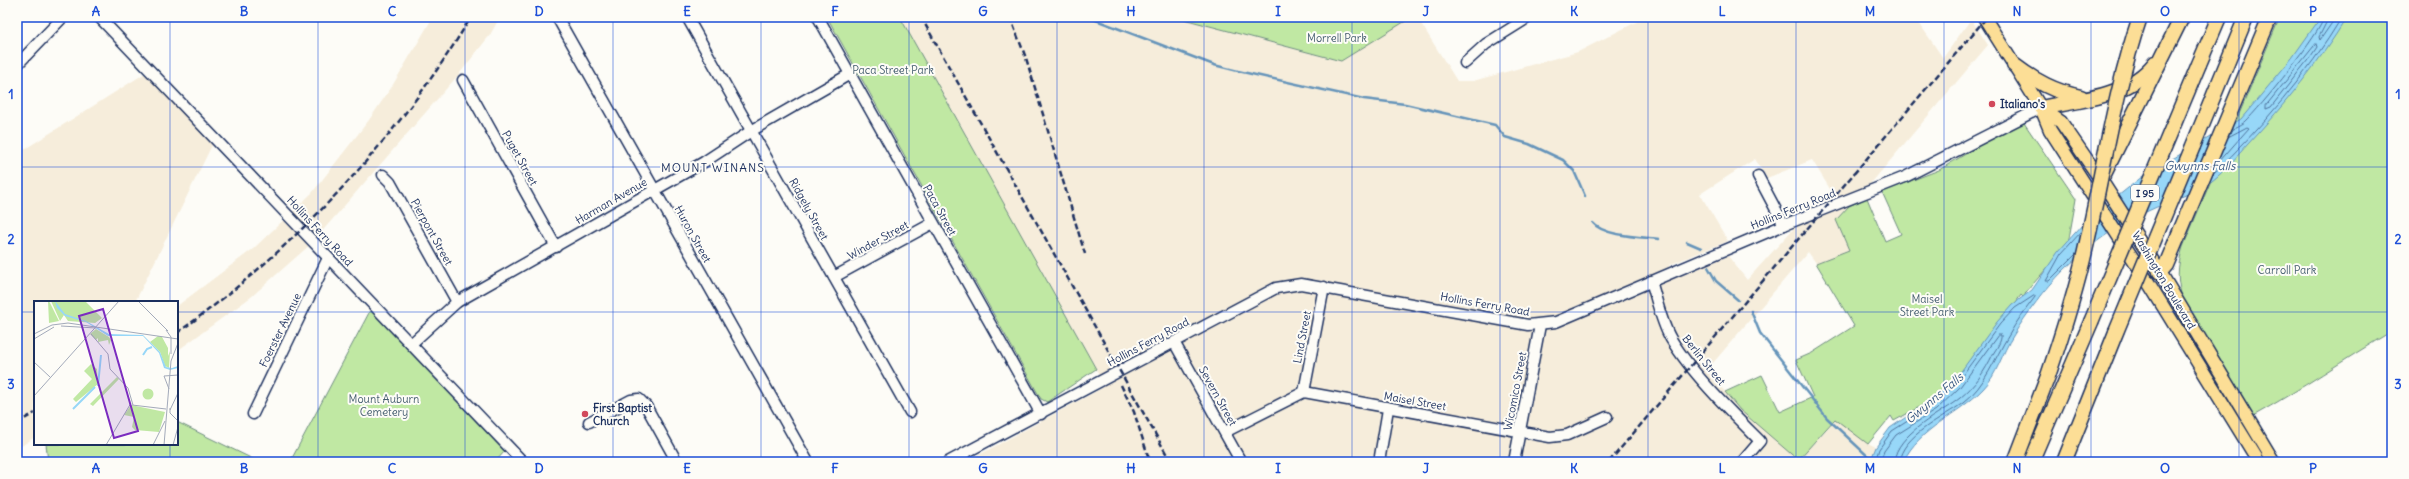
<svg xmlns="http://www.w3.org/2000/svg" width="2409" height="479" viewBox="0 0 2409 479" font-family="Delius,sans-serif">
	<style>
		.built { fill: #f6eddb; fill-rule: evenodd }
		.green { fill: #c0e8a3; stroke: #6e8c80 }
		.water { fill: #97d7f8; stroke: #6594ba }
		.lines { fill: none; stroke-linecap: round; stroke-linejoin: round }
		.shore { stroke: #4d729c; stroke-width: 1 }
		.stream { stroke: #6594ba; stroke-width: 2.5 }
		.minor-casing { stroke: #1b2f5e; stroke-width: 13 }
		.major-casing { stroke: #1b2f5e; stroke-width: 15 }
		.highway-casing { stroke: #1b2f5e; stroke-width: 17 }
		.minor { stroke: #fdfcf7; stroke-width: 10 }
		.major { stroke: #fcde96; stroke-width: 12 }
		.highway { stroke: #fcde96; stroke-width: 14 }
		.rail { stroke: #1b2f5e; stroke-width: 2.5; stroke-dasharray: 6 3; stroke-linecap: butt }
		.highway-bridge-casing { stroke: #1b2f5e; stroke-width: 17; stroke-linecap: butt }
		.highway-bridge { stroke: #fcde96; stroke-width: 14 }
		.grid { fill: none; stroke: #1d4ed8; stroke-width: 1; stroke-opacity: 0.55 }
		.poi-dot { fill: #d1495b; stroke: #fdfcf7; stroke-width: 1.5 }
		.labels { text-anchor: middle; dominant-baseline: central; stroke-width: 4; stroke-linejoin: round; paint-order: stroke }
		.shield { fill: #fdfcf7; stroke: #5f6c8c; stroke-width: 1 }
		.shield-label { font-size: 10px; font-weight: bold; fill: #1b2f5e }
		.park-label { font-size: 11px; fill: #445d6f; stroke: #fdfcf7 }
		.poi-label { font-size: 11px; font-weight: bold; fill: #1b2f5e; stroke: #fdfcf7; text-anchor: start }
		.street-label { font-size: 11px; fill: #1b2f5e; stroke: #fdfcf7 }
		.water-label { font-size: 12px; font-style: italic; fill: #3a5984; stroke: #fdfcf7 }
		.neighbourhood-label { font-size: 12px; letter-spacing: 1px; fill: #1b2f5e; stroke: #fdfcf7 }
		.inset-river { fill: none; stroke: #97d7f8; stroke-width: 2 }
		.inset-road { fill: none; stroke: #a3aaba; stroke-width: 1 }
		.view { fill: #7b2cbf; fill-opacity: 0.15; stroke: #7b2cbf; stroke-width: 2 }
		.inset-edge { fill: none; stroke: #1b2f5e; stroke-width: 2 }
		.neatline { fill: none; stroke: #1d4ed8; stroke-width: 1.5 }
		.grid-label { font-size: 13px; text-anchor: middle; font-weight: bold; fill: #1d4ed8 }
	</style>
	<rect width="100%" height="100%" fill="#fdfcf7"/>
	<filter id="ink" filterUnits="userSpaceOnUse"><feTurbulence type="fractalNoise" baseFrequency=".025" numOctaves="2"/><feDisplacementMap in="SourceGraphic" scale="8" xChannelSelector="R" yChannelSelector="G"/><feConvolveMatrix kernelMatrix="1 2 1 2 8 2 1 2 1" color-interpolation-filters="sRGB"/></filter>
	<g filter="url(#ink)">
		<g class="built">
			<polygon points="433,17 500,17 490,35 460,73 311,244 251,297 177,351 177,306 253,249 312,193 369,120 391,88"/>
			<path d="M900,17H1175L1340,61L1412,17H1417L1457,81H1473L1578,52L1646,17H1915L1943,58L1971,19L1988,45L1872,182L1836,220L1849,250L1816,263L1808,252L1707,370L1740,410L1798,460L1836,419L1868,443L1876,447L1870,462H966L1104,387L1096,369ZM1755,159L1767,178L1812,160L1835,197L1814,206L1747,280L1728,256L1673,279L1669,265L1728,241L1700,194Z"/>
			<polygon points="147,72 213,143 135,302 35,302 35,437 17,449 17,154"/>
		</g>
		<g class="green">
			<polygon points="827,17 900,17 1096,369 1047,402 1041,399"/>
			<polygon points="1176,17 1412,17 1341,61"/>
			<path d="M2280,17H2392V331C2345,359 2300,390 2253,416L2184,302C2176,282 2177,267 2183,247Z"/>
			<polygon points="2022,120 2076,199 2068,244 2026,292 2024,298 2021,295 2007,315 2009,321 1941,395 1894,421 1891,416 1868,444 1835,419 1798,460 1740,410 1725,392 1762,375 1780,412 1813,397 1796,360 1812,353 1854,326 1816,263 1849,250 1836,220 1849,206 1867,198 1885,241 1901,234 1882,192 1939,170"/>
			<polygon points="371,309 505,451 495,462 290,462"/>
			<polygon points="177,422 259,462 48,462 46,444 177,444"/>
		</g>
		<path class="water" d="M2321,17H2347C2319,63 2285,104 2248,144C2237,156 2225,171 2212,181C2193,194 2169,201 2148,211C2116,226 2089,245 2064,270C2045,289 2027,313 2013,336C2002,353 1997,375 1983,389C1957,416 1920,427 1903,462H1870L1876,447L1890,428L1930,401L1954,381L1997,322L2012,305L2032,290L2058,252L2083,224L2143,176L2241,119L2292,58Z"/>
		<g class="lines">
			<g class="shore">
				<polyline points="2329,17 2319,37 2320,40 2336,17"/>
				<polygon points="2316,44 2317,47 2311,56 2271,107 2266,109 2266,106"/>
				<path d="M2231,130C2236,127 2241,125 2245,122C2259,109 2322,32 2324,17"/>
				<polyline points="2218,163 2249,128 2247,127 2228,137"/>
				<path d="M2213,174C2262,127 2307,75 2342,17"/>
				<polyline points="2076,254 2049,281 2046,281 2061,254 2081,232"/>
				<path d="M1875,462L1879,449L1892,431L1933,405L1956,384L2000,324L2015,308L2035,295V297C2026,309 2016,322 2009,335C1994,359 1986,385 1963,403C1944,417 1902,435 1899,462"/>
				<path d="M1880,462L1884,451L1896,435L1936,410L1960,387L1998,335H2001C2002,341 1996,349 1993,354C1985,371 1975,386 1960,398C1942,413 1896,433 1894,462"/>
			</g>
			<g class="stream">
				<polyline points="1088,17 1214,65 1238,71 1364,99 1405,104 1495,125 1505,137 1529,144 1563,160 1574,171 1585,196"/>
				<path d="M1593,223C1603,236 1642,237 1659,239"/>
				<polyline points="1687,242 1701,248"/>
				<polyline points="1708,267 1716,281 1738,300"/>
				<polyline points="1751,311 1760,333 1827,418 1874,462"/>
			</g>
			<g class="minor-casing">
				<g id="minor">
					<polyline points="99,17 523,462"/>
					<polyline points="557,17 808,462"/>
					<polyline points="687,17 910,412"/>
					<polyline points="818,17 1041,414"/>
					<polyline points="1465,63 1486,44 1529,17"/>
					<polyline points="17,65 63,17"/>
					<polyline points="463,80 556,247"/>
					<polyline points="383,175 390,182 457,302"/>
					<polyline points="1758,176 1784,225"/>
					<polyline points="834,277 933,223"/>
					<path d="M1651,281C1657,300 1661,322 1671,339C1692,374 1731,412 1760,441L1742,462"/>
					<polyline points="1174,342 1241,462"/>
					<polyline points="411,344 457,302 704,162 751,131 850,74"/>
					<polyline points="1304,392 1324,287"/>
					<polyline points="253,414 328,258"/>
					<polyline points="589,422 631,400 639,399 646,406 677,462"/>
					<polyline points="1225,432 1304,392 1550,437 1567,435 1607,417"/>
					<polyline points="948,462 1276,288 1301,284 1528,325 1556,322 1784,225 1905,177 2041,108"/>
					<polyline points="1379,462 1388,409"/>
					<polyline points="1514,462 1540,325"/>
				</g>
			</g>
			<g class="major-casing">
				<g id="major">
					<polyline points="1984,17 2041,108 2050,130 2148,282 2259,462"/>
					<polyline points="2041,108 2061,122 2101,180 2160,272 2274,462"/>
				</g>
			</g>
			<g class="highway-casing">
				<g id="highway">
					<polyline points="2199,64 2219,17"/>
					<path d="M2014,65C2035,81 2055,92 2081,97"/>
					<path d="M2041,108C2080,100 2129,97 2155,63"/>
					<polyline points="2193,146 2246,17"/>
					<polyline points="2103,176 2182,17"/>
					<polyline points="2160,272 2166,265 2270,17"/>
					<polyline points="2015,462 2048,376"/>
					<polyline points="2031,462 2091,322"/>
					<polyline points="2064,462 2116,332"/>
				</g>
			</g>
			<use href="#minor" class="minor"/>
			<use href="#major" class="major"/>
			<use href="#highway" class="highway"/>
			<g class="rail">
				<polyline points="921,17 1171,462"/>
				<polyline points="1010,17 1026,58 1085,254"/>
				<path d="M177,333C294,250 397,140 471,17"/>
				<polyline points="1121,385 1134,412 1150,462"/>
				<polyline points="17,423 35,413"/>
				<polyline points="1609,462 1987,17"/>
			</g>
			<g class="highway-bridge-casing">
				<g id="highway-bridge">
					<polyline points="2091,322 2199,64"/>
					<polyline points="2116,332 2193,146"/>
					<path d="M2048,376C2063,332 2077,288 2087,242C2104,167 2115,90 2140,17"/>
				</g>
			</g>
			<use href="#highway-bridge" class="highway-bridge"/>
		</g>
	</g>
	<path class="grid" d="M170,17V302M318,17V462M465,17V462M613,17V462M761,17V462M909,17V462M1057,17V462M1204,17V462M1352,17V462M1500,17V462M1648,17V462M1796,17V462M1944,17V462M2091,17V462M2239,17V462M17,167H2392M17,312H35M177,312H2392M170,444V462"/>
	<g class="poi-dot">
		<circle cx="1992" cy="104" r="4"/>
		<circle cx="585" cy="414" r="4"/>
	</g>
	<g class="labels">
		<rect class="shield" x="2131" y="185" width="28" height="16" rx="3"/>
		<g class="shield-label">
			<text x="2145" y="193">I 95</text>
		</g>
		<g class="park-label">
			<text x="1337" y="38">Morrell Park</text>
			<text x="893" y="70">Paca Street Park</text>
			<text x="2287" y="270">Carroll Park</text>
			<text x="1927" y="299">Maisel<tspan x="1927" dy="13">Street Park</tspan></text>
			<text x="384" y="399">Mount Auburn<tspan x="384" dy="13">Cemetery</tspan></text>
		</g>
		<g class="poi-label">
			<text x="2000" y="104">Italiano's</text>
			<text x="593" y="408">First Baptist<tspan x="593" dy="13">Church</tspan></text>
		</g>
		<g class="street-label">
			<text transform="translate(520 158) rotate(61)">Puget Street</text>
			<text transform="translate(611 201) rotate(-30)">Harman Avenue</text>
			<text transform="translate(809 209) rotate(61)">Ridgely Street</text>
			<text transform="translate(1793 209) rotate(-22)">Hollins Ferry Road</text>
			<text transform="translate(940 210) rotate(61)">Paca Street</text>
			<text transform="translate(320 231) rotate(47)">Hollins Ferry Road</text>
			<text transform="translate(432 232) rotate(61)">Pierpont Street</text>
			<text transform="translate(693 234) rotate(61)">Huron Street</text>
			<text transform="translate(878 240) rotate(-29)">Winder Street</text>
			<text transform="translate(2164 280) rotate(59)">Washington Boulevard</text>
			<text transform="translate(1485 304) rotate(10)">Hollins Ferry Road</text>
			<text transform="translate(280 330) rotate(-64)">Foerster Avenue</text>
			<text transform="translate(1302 337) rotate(-79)">Lind Street</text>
			<text transform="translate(1148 342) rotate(-28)">Hollins Ferry Road</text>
			<text transform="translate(1704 360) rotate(51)">Berlin Street</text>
			<text transform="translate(1515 391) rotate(-79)">Wicomico Street</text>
			<text transform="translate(1218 396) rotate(61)">Severn Street</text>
			<text transform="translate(1415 401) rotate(10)">Maisel Street</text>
		</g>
		<g class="water-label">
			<text x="2200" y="165">Gwynns Falls</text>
			<text transform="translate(1934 398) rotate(-40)">Gwynns Falls</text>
		</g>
		<g class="neighbourhood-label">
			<text x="713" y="167">MOUNT WINANS</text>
		</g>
	</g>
	<g transform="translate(34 301)">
		<rect width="144" height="144" fill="#fdfcf7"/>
		<path d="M14,0H15L25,20L15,22ZM17,0H51L68,17L61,22L34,20L30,14L26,20ZM62,28L75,36L77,39L75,44L74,39L64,41V37L62,39L56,33ZM124,35L128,36L134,47V55L136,50L135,67L131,65L126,51L116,41ZM57,63L63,68L64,83L42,101L39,98L58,78L50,70ZM83,76L85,78L59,105L56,103ZM108.5 93a5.5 5.5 0 1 1 11 0a5.5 5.5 0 1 1-11 0ZM97,104L131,111L125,131L101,129L98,126L100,116L90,114Z" fill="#c0e8a3"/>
		<path d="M21,0L31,13L52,20L75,33L109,34L126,51L132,66L138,67L144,65V67L136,69L130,67L125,52L109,35H74L52,21L31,15L23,7Z" fill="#97d7f8"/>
		<path class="inset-river" d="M109,54L113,48L118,46M64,85L67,54M39,108L61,86"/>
		<path class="inset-road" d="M104,0L134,30M27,25L62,27M132,29L137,36V53M0,33L18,24L34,22L144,38M57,33L74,53L76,68L94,87L99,104M0,38L20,26M0,61L16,76M135,88L130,75L144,74M0,95L85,0M98,104L132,108M136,107V112L144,120M136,109L144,92M72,144L97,102M119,144L131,120M130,144L137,60L144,42M139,144L144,126"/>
		<path class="view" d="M69,8L104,130L80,137L45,15Z"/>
		<rect width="144" height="144" class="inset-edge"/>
	</g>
	<rect width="2409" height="479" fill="none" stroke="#fdfcf7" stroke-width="44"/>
	<rect x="22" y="22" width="2365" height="435" class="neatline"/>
	<g class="grid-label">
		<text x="96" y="16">A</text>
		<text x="244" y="16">B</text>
		<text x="392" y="16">C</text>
		<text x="539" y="16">D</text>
		<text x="687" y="16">E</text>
		<text x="835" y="16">F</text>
		<text x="983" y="16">G</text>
		<text x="1131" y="16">H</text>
		<text x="1278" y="16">I</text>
		<text x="1426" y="16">J</text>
		<text x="1574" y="16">K</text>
		<text x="1722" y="16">L</text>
		<text x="1870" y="16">M</text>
		<text x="2017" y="16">N</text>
		<text x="2165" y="16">O</text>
		<text x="2313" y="16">P</text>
		<text x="11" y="99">1</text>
		<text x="2398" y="99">1</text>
		<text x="11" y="244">2</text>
		<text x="2398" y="244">2</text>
		<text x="11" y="389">3</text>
		<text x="2398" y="389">3</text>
		<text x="96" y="473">A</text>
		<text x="244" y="473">B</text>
		<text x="392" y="473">C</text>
		<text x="539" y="473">D</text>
		<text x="687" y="473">E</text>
		<text x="835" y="473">F</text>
		<text x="983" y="473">G</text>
		<text x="1131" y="473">H</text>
		<text x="1278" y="473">I</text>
		<text x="1426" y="473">J</text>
		<text x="1574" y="473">K</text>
		<text x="1722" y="473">L</text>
		<text x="1870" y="473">M</text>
		<text x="2017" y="473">N</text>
		<text x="2165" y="473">O</text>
		<text x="2313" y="473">P</text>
	</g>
</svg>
